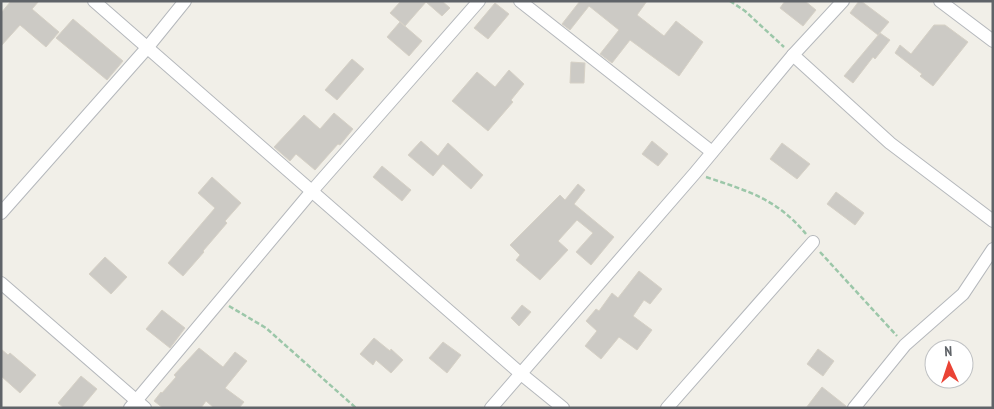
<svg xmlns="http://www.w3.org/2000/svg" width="994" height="409" viewBox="0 0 994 409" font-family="'PT Sans Narrow',sans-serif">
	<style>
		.building { fill: #cccac5; stroke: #d6d1c6 }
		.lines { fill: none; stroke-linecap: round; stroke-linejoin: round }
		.minor-casing { stroke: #b5b8bc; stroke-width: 14 }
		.path { stroke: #9cc7a9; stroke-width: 2.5; stroke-dasharray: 5 2.5; stroke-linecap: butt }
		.minor { stroke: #fff; stroke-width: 12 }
	</style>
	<rect width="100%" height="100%" fill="#f1efe8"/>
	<g class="building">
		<polygon points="11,1 39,1 32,9 59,32 46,47 20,25 1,46 1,13"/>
		<polygon points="401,1 442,1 450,8 442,16 426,2 405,26 390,13"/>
		<polygon points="580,1 647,1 637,15 664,36 676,21 703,42 679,76 630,40 612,63 600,54 619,30 589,6 570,30 562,24"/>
		<polygon points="785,1 805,1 816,10 803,26 780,8"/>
		<polygon points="859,1 861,1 889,22 878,35 850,13"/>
		<polygon points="495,3 509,14 488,39 474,28"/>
		<polygon points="73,19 123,61 107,80 56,38"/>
		<polygon points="400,22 422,41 409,56 387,37"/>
		<polygon points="934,25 945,25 968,42 933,86 920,76 922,74 895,53 900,45 911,54"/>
		<polygon points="880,33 890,40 875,59 873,57 853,83 844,76"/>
		<polygon points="352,59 364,69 337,100 325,90"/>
		<polygon points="571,62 585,63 584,83 570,83"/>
		<polygon points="509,70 524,84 511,100 513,102 488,131 452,101 477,72 495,87"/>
		<polygon points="334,113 353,129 340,145 338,144 315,170 296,154 290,161 274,147 304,115 320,129"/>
		<polygon points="421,141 438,156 448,143 483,175 471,189 443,164 433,176 408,155"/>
		<polygon points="652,141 668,154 658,166 642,154"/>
		<polygon points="782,143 810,164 797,179 770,159"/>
		<polygon points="382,166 411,190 402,201 373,177"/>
		<polygon points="212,177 241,203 225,221 227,223 203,251 204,252 183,276 168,263 215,208 198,193"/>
		<polygon points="578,184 585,190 574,204 614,237 591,265 576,252 593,233 577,220 558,241 568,250 540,280 516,260 520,255 510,245 560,195 565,200"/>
		<polygon points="836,192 864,213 855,225 827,204"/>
		<polygon points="105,257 127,277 111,294 89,274"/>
		<polygon points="639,271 662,289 650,304 644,300 633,316 652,330 637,350 619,337 601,359 585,346 597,331 586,321 596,309 599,311 612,293 618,298"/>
		<polygon points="522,305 531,312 519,326 511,318"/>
		<polygon points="162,310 185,328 170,348 146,329"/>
		<polygon points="374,338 390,351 391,349 403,360 391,373 376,360 373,365 360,354"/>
		<polygon points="443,342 461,355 447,373 429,358"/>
		<polygon points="199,348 223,367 235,352 247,361 225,388 244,402 239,408 214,408 206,401 201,408 163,408 154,401 161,392 162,393 176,377 174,375"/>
		<polygon points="1,349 8,355 10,353 36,375 20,393 1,376"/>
		<polygon points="818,349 834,361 823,376 807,364"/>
		<polygon points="81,376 97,389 81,408 64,408 58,403"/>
		<polygon points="822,387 846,406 846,408 806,408"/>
	</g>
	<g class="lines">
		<g class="minor-casing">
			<g id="minor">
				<polyline points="94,1 520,373 563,408"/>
				<polyline points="520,1 712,152"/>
				<polyline points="940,1 993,41"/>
				<polyline points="793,55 890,143 993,221"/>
				<polyline points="1,213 147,48 185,1"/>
				<polyline points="1,283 145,408"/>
				<polyline points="130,408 312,191 479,1"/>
				<polyline points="491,408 695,173 793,55 843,1"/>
				<polyline points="667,408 813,242"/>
				<polyline points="854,408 905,345 963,294 993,249"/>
			</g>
		</g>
		<g class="path">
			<polyline points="730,1 745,11 784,47"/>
			<path d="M706,177C748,191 777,199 806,234"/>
			<polyline points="820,252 897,336"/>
			<polyline points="229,306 266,328 356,408"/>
		</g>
		<use href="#minor" class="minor"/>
	</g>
	<rect width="994" height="409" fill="none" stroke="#5f6368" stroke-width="5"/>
	<g transform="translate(949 364) rotate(357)"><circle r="24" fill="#ffffff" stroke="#bfc1c3"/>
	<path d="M0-4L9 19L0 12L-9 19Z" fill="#ea4335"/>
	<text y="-8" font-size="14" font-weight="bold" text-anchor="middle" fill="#5f6368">N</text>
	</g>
</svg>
